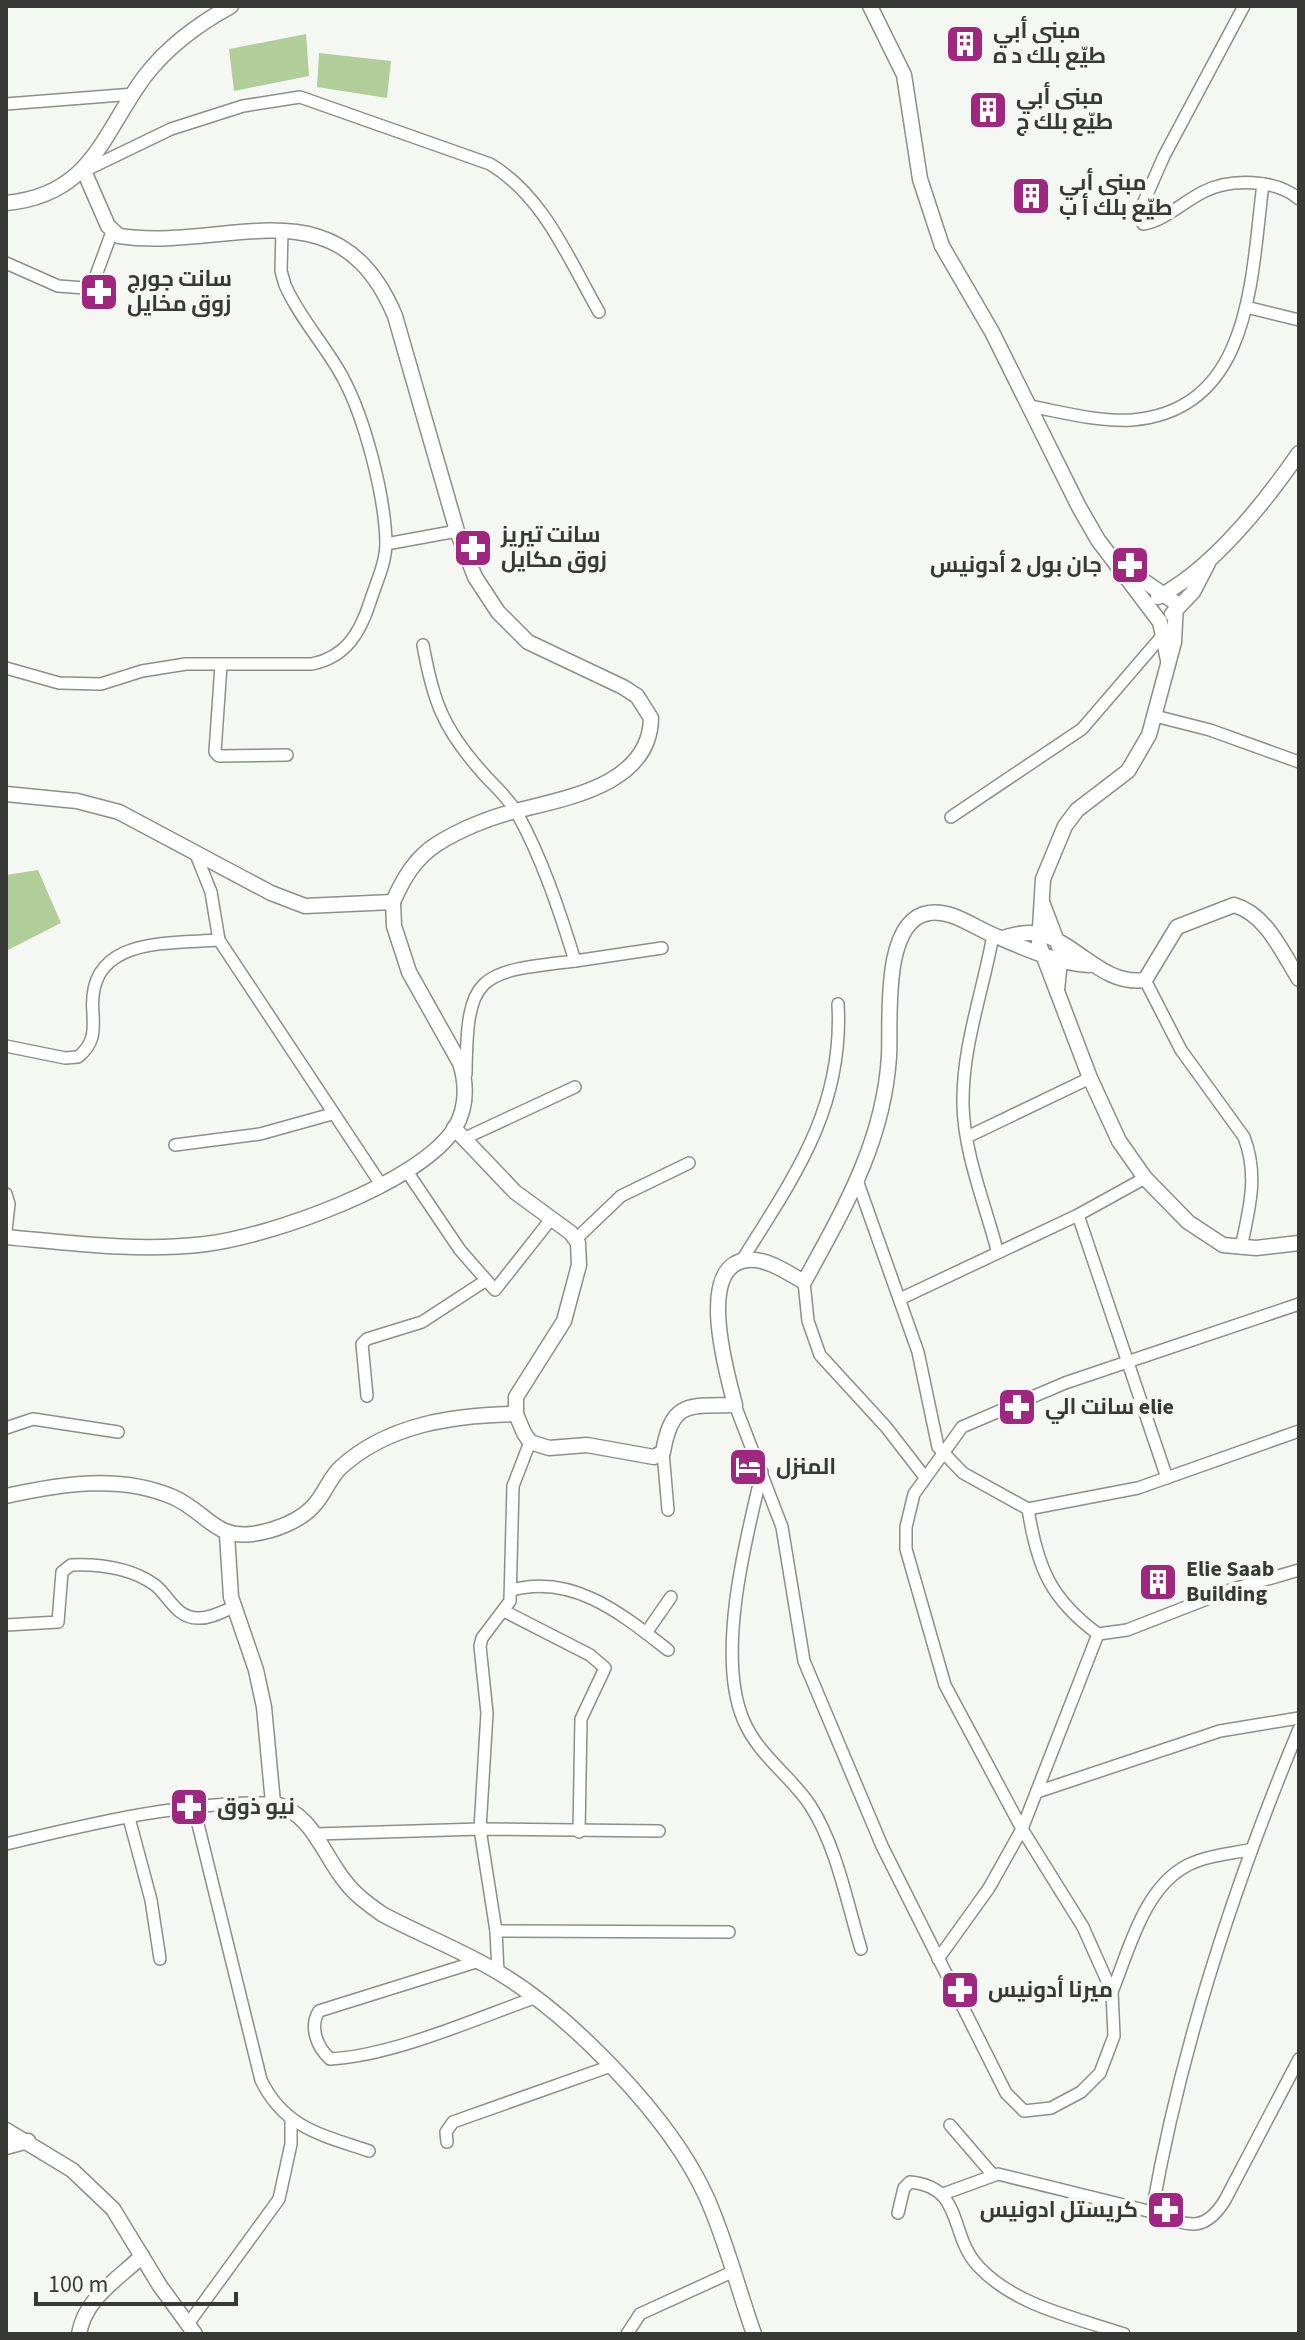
<svg xmlns="http://www.w3.org/2000/svg" width="1305" height="2340" viewBox="0 0 1305 2340" font-family="'Source Sans 3',Cairo,sans-serif">
	<style>
		.green { fill: #b1cd9a }
		.lines { fill: none; stroke-linecap: round; stroke-linejoin: round }
		.minor-casing { stroke: #8c8f89; stroke-width: 14 }
		.tertiary-casing { stroke: #8c8f89; stroke-width: 17 }
		.secondary-casing { stroke: #8c8f89; stroke-width: 17 }
		.minor { stroke: #fff; stroke-width: 11 }
		.tertiary { stroke: #fff; stroke-width: 14 }
		.secondary { stroke: #fff; stroke-width: 14 }
		.labels { text-anchor: middle; dominant-baseline: central; stroke-width: 8; stroke-linejoin: round; paint-order: stroke }
		.poi-label { font-size: 22px; font-weight: bold; fill: #383937; stroke: #f5f8f2; text-anchor: start }
	</style>
	<rect width="100%" height="100%" fill="#f5f8f2"/>
	<g class="green">
		<polygon points="306,34 309,76 234,91 229,49"/>
		<polygon points="319,53 391,61 387,98 317,87"/>
		<polygon points="38,870 61,923 6,951 6,875"/>
	</g>
	<g class="lines">
		<g class="minor-casing">
			<g id="minor">
				<path d="M1244,6L1164,156L1142,206L1143,224C1166,220 1183,202 1203,192C1230,178 1276,179 1299,199"/>
				<polyline points="6,104 134,94"/>
				<path d="M84,171L171,129L243,106L300,97L490,164C544,196 569,260 599,312"/>
				<polyline points="6,263 58,286 85,288 95,278 112,232"/>
				<polyline points="1246,307 1299,320"/>
				<path d="M1029,406C1062,412 1098,422 1132,420C1253,410 1251,276 1263,184"/>
				<polyline points="386,544 457,531"/>
				<path d="M423,645C433,701 443,728 481,771C492,784 508,797 517,813C542,858 560,912 575,961C477,972 467,974 466,1074"/>
				<polyline points="221,665 215,752 219,756 287,755"/>
				<path d="M6,668L59,683L101,684L142,671L186,664H312C346,657 360,633 370,602C376,583 386,563 386,543C385,496 365,419 343,378C326,346 300,319 285,285L281,271L282,231"/>
				<polyline points="1155,716 1210,730 1299,762"/>
				<polyline points="951,817 1082,729 1162,636"/>
				<polyline points="195,852 211,892 219,940 380,1183"/>
				<path d="M993,935C983,992 962,1046 963,1105C964,1153 985,1204 997,1250"/>
				<polyline points="575,961 662,948"/>
				<path d="M1145,980L1181,1050L1244,1137C1259,1176 1249,1209 1241,1248"/>
				<path d="M6,1046L65,1058L78,1057C94,1044 94,1032 93,1013C86,936 167,944 219,940"/>
				<polyline points="967,1137 1090,1078"/>
				<polyline points="463,1139 575,1087"/>
				<polyline points="175,1145 260,1134 332,1114"/>
				<polyline points="406,1170 460,1250 495,1290 551,1219"/>
				<path d="M858,1183L918,1352L938,1447L963,1473L1028,1509C1037,1566 1050,1599 1098,1634L1127,1630L1230,1590L1299,1570"/>
				<polyline points="6,1194 9,1204 6,1231"/>
				<polyline points="1078,1215 1145,1178"/>
				<polyline points="576,1239 621,1196 689,1163"/>
				<path d="M742,1260C794,1177 844,1108 838,1004"/>
				<polyline points="804,1282 808,1321 820,1355 886,1427 924,1476"/>
				<polyline points="902,1298 1078,1215 1167,1478"/>
				<polyline points="367,1396 362,1344 367,1339 422,1322 485,1281"/>
				<polyline points="735,1405 782,1527 804,1661 882,1846 1006,2093 1024,2111 1051,2108 1081,2092 1100,2073 1114,2036 1112,1992 1083,1927 1022,1829 945,1685 906,1549 906,1527 914,1494 962,1427 1065,1383 1299,1304"/>
				<polyline points="6,1428 33,1419 118,1432"/>
				<polyline points="663,1452 668,1510"/>
				<path d="M762,1472C746,1538 716,1654 743,1719C757,1754 790,1775 810,1805C837,1847 847,1903 861,1949"/>
				<polyline points="1028,1509 1138,1488 1299,1431"/>
				<path d="M512,1590C573,1573 623,1615 668,1650"/>
				<polyline points="504,1611 590,1655 605,1668 581,1719 579,1832"/>
				<path d="M6,1625L58,1622L62,1572L71,1565C99,1564 131,1568 155,1585C169,1596 176,1618 198,1618C209,1619 224,1611 234,1607"/>
				<polyline points="646,1633 671,1597"/>
				<path d="M1299,1729C1234,1885 1181,2046 1152,2212C1185,2224 1203,2236 1225,2200L1299,2059"/>
				<polyline points="1037,1792 1220,1731 1299,1718"/>
				<path d="M194,1808L261,2080C284,2128 322,2135 369,2151"/>
				<polyline points="129,1818 151,1900 160,1959"/>
				<polyline points="316,1834 480,1829 659,1831"/>
				<path d="M6,1844C93,1823 184,1801 273,1803"/>
				<polyline points="496,1931 729,1932"/>
				<polyline points="938,1959 989,1888 1022,1829 1098,1634"/>
				<path d="M479,1961L319,2011C309,2027 317,2047 330,2059C392,2056 475,2019 534,1998"/>
				<polyline points="498,1972 496,1931 480,1829 487,1713 480,1646 482,1638 510,1601 513,1486 530,1442"/>
				<path d="M1112,1992C1129,1950 1144,1887 1188,1865C1206,1856 1228,1854 1248,1850"/>
				<polyline points="950,2125 993,2175"/>
				<polyline points="447,2142 446,2132 453,2122 611,2066"/>
				<polyline points="943,2194 998,2174 1152,2212"/>
				<path d="M898,2213L904,2188L910,2182C965,2187 948,2235 979,2267C1016,2306 1074,2317 1124,2334"/>
				<polyline points="188,2324 279,2199 291,2144 291,2120"/>
				<polyline points="627,2334 640,2314 732,2272"/>
			</g>
		</g>
		<g class="tertiary-casing">
			<g id="tertiary">
				<path d="M84,171L108,226L119,236C226,252 338,179 395,316L457,531L475,577L498,612L528,642L623,687L637,696L651,718C650,785 566,798 516,811C490,817 459,830 437,844C415,858 403,879 393,902"/>
				<path d="M6,794L77,801L119,812L271,893L305,906L393,902L394,926L409,972L460,1063C467,1085 467,1107 455,1128C419,1184 271,1236 206,1244C139,1252 72,1243 6,1237"/>
				<path d="M1002,938C1014,935 1026,931 1039,934C1077,942 1102,986 1145,980L1177,927L1234,905C1266,914 1282,952 1299,979"/>
				<path d="M454,1128L515,1192L571,1233L578,1243L579,1265L564,1321L516,1397V1414L524,1433L530,1442L549,1448L587,1445L654,1457L663,1452C672,1400 689,1406 735,1405C728,1377 694,1264 748,1260C767,1258 788,1273 804,1282C844,1209 884,1141 889,1056C891,1023 881,920 929,913C950,909 972,926 991,934C1022,947 1055,963 1089,965"/>
				<path d="M6,1496C60,1484 120,1474 173,1497C205,1511 215,1539 252,1534C274,1531 302,1521 316,1503C325,1492 330,1478 340,1468C388,1424 454,1415 516,1414"/>
				<path d="M227,1535L231,1597L256,1670L264,1707L273,1803C313,1814 321,1851 344,1880C354,1894 368,1904 382,1914C419,1934 459,1949 496,1971C571,2015 670,2117 706,2196C726,2240 738,2289 754,2334"/>
				<polyline points="6,2130 72,2170 113,2209 160,2286 195,2334"/>
				<polyline points="6,2147 28,2141"/>
				<path d="M79,2334C85,2298 117,2280 142,2256"/>
			</g>
		</g>
		<g class="secondary-casing">
			<g id="secondary">
				<polyline points="870,6 904,75 920,179 942,246 992,332 1079,507 1098,540 1160,622 1168,660"/>
				<path d="M6,203C92,195 102,134 145,76C169,45 198,24 231,6"/>
				<polyline points="1124,573 1138,577 1176,603 1174,642 1149,735 1128,771 1077,810 1065,826 1043,879 1039,944 1090,1078 1119,1141 1145,1178 1188,1222 1223,1245 1256,1248 1299,1243"/>
				<path d="M1158,597C1212,569 1265,502 1299,453"/>
				<polyline points="1172,614 1193,592 1208,563"/>
				<polyline points="1042,902 1061,952 1057,990"/>
			</g>
		</g>
		<use href="#minor" class="minor"/>
		<use href="#tertiary" class="tertiary"/>
		<use href="#secondary" class="secondary"/>
	</g>
	<defs>
		<g id="building-square" transform="scale(2)"><rect x="-9" y="-9" width="18" height="18" rx="4" fill="#9f277f" stroke="#f5f8f2"/><path d="M-4-6H4V6H1V3H-1V6H-4ZM-2.5-4.3h1.7v1.8h-1.7ZM.8-4.3h1.7v1.8H.8ZM-2.5-1h1.7V.8h-1.7ZM.8-1h1.7V.8H.8Z" fill="#fff"/></g>
		<g id="pharmacy-square" transform="scale(2)"><rect x="-9" y="-9" width="18" height="18" rx="4" fill="#9f277f" stroke="#f5f8f2"/><path d="M-2-6h4v4h4v4h-4v4h-4v-4h-4v-4h4Z" fill="#fff"/></g>
		<g id="hotel-square" transform="scale(2)"><rect x="-9" y="-9" width="18" height="18" rx="4" fill="#9f277f" stroke="#f5f8f2"/><path d="M-6-4.5h1.5V1H6V5H4.5V3h-9V5H-6ZM-4 0a1.8 1.8 0 1 1 3.6 0ZM.5 0V-2.5h3Q6-2.5 6 0Z" fill="#fff"/></g>
	</defs>
	<g fill-rule="evenodd">
		<use href="#building-square" x="965" y="44"/>
		<use href="#building-square" x="988" y="110"/>
		<use href="#building-square" x="1031" y="196"/>
		<use href="#pharmacy-square" x="99" y="292"/>
		<use href="#pharmacy-square" x="473" y="548"/>
		<use href="#pharmacy-square" x="1130" y="565"/>
		<use href="#pharmacy-square" x="1017" y="1407"/>
		<use href="#hotel-square" x="748" y="1467"/>
		<use href="#building-square" x="1158" y="1582"/>
		<use href="#pharmacy-square" x="189" y="1807"/>
		<use href="#pharmacy-square" x="960" y="1990"/>
		<use href="#pharmacy-square" x="1166" y="2210"/>
	</g>
	<g class="labels">
		<g class="poi-label">
			<text x="993" y="31">مبنى أبي<tspan x="993" dy="25">طيّع بلك د ه</tspan></text>
			<text x="1016" y="97">مبنى أبي<tspan x="1016" dy="25">طيّع بلك ج</tspan></text>
			<text x="1059" y="183">مبنى أبي<tspan x="1059" dy="25">طيّع بلك أ ب</tspan></text>
			<text x="127" y="279">سانت جورج<tspan x="127" dy="25">زوق مخايل</tspan></text>
			<text x="501" y="535">سانت تيريز<tspan x="501" dy="25">زوق مكايل</tspan></text>
			<text x="1102" y="565" text-anchor="end">جان بول 2 أدونيس</text>
			<text x="1045" y="1407">سانت الي elie</text>
			<text x="776" y="1467">المنزل</text>
			<text x="1186" y="1569">Elie Saab<tspan x="1186" dy="25">Building</tspan></text>
			<text x="217" y="1807">نيو ذوق</text>
			<text x="988" y="1990">ميرنا أدونيس</text>
			<text x="1138" y="2210" text-anchor="end">كريستل ادونيس</text>
		</g>
	</g>
	<rect width="1305" height="2340" fill="none" stroke="#383937" stroke-width="16"/>
	<path d="M36 2292v12h200v-12" fill="none" stroke="#383937" stroke-width="4"/>
	<text x="48" y="2292" font-size="24" fill="#383937" stroke="#f5f8f2" stroke-width="6" paint-order="stroke">100 m</text>
</svg>
